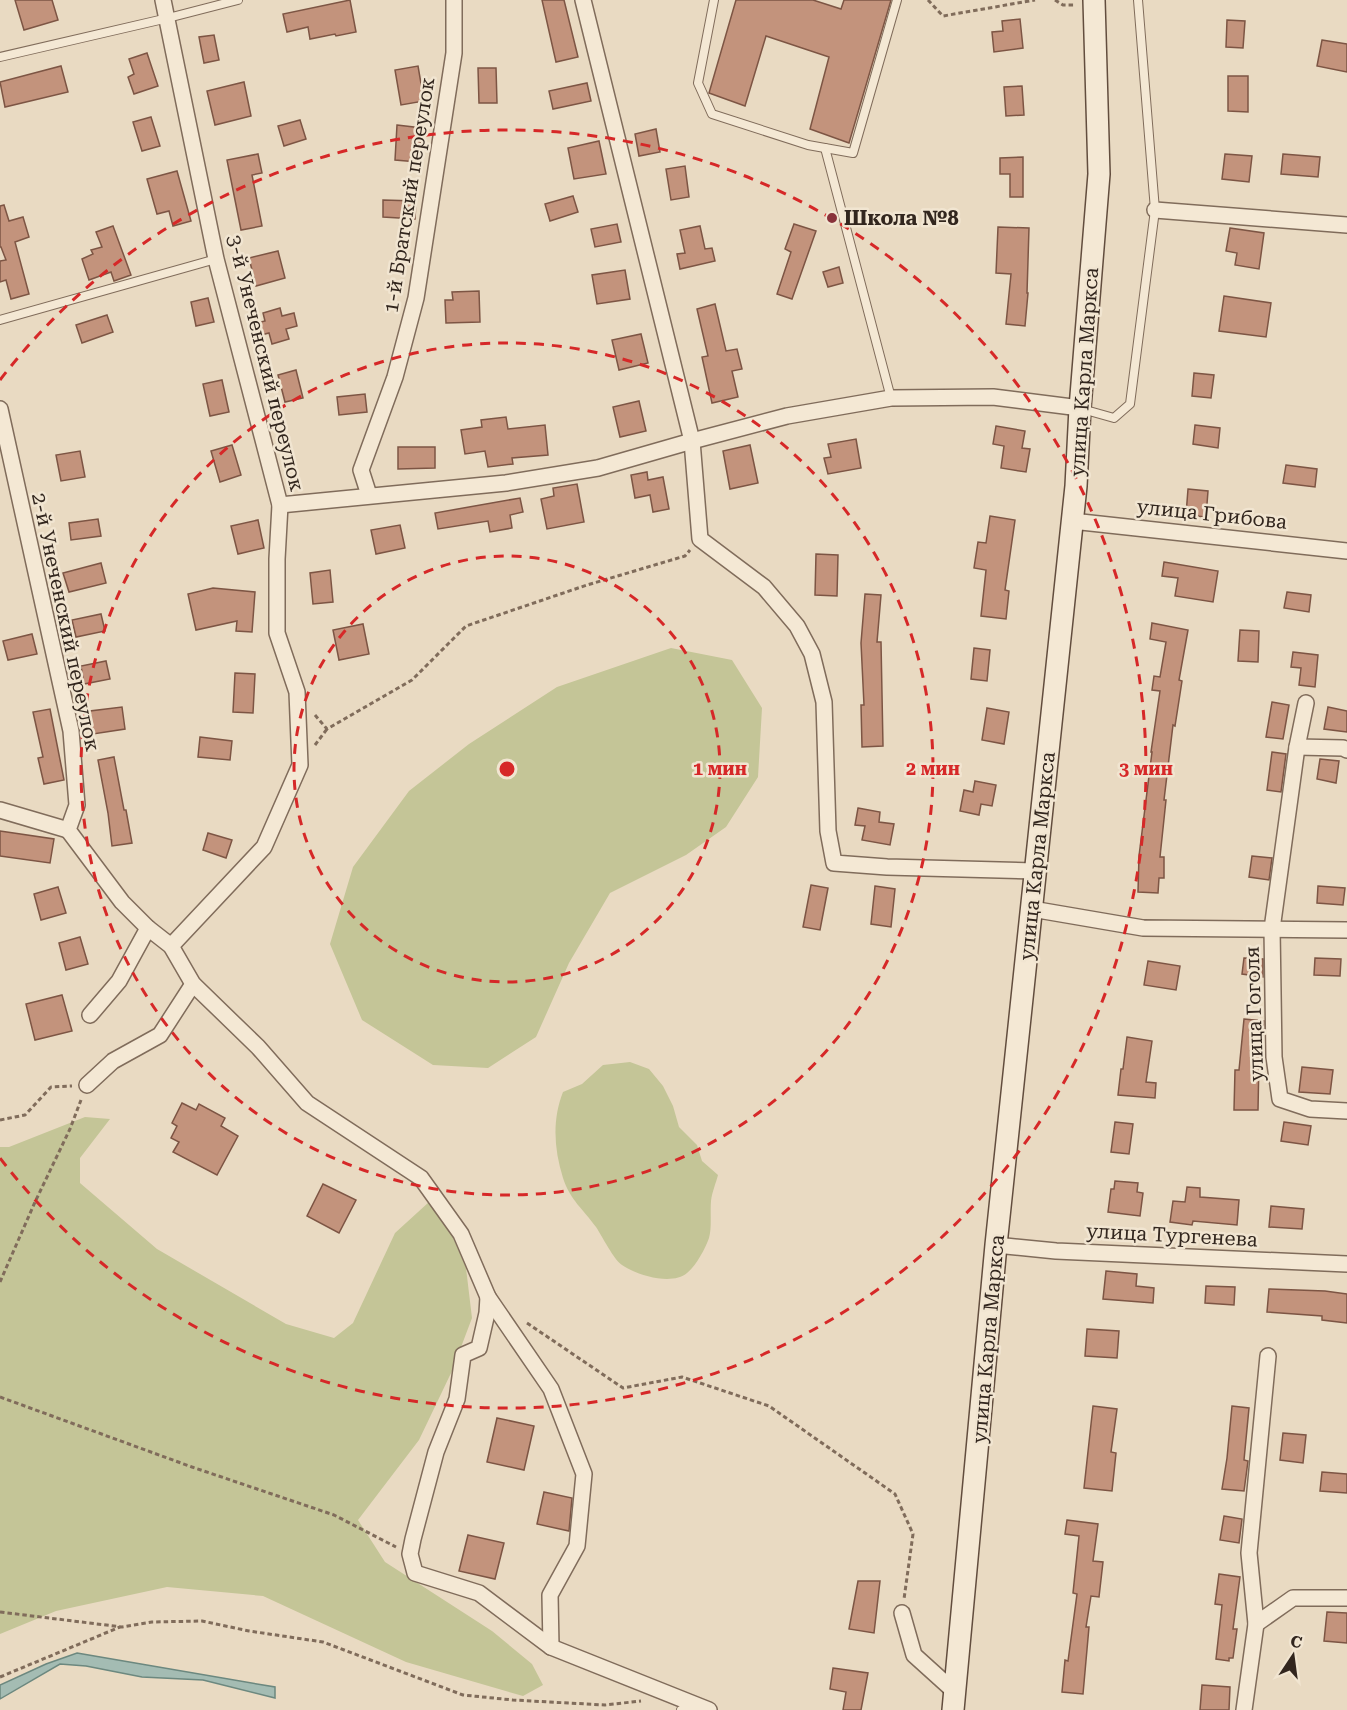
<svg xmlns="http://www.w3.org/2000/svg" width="1347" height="1710" viewBox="0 0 1347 1710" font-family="'Roboto Serif',serif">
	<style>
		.green { fill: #c4c597 }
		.water { fill: #a4bcb3; stroke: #6c887f; stroke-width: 1.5 }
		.building { fill: #c3937c; stroke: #7d5544; stroke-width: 1.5 }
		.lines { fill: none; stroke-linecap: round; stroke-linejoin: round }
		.service-casing { stroke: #806c5b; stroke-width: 10 }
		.minor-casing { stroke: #806c5b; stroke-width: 18 }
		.secondary-casing { stroke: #624d3e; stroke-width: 24 }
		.path { stroke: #806c5b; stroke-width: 3; stroke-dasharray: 4.5 3; stroke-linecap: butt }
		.service { stroke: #f4e8d4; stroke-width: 8 }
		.minor { stroke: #f4e8d4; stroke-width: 15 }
		.secondary { stroke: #f4e8d4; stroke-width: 21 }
		.ring { fill: none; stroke: #d62828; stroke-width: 3; stroke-dasharray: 10 8 }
		.poi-dot { fill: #89323a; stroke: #f1e5d1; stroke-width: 2 }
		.labels { text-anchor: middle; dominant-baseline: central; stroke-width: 5; stroke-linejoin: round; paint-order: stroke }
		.street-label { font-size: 20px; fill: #32261e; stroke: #f1e5d1 }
		.poi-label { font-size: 20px; font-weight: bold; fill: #32261e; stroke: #f1e5d1; text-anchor: start }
		.centre { fill: #d62828; stroke: #f1e5d1; stroke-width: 3 }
		.ring-label { font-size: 18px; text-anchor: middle; font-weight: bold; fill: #d62828; stroke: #f1e5d1; stroke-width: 5; stroke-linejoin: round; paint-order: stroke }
	</style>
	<rect width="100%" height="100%" fill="#e9dac2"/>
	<g class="green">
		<polygon points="671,648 732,660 762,708 758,777 726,827 686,855 610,893 569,963 536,1037 488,1068 433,1065 362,1020 330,944 353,867 409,791 469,744 557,687"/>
		<path d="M630,1062L649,1069L663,1086L673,1106L679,1127L697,1145L702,1161L718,1175C716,1183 712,1192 711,1201C710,1213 712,1227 709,1238C705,1249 696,1266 687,1273C672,1286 636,1275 622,1265C614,1260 602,1236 596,1227C584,1210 570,1200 563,1178C554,1149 552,1120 563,1092L582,1084L603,1065Z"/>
		<polygon points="85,1117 110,1119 80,1158 80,1183 157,1249 286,1324 334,1338 353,1323 395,1233 429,1202 446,1221 466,1268 472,1318 452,1371 419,1440 358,1520 385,1562 492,1631 532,1664 543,1685 523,1696 406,1662 263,1596 167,1587 56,1611 0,1634 0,1147 9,1147"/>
	</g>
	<polygon class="water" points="77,1653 275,1687 275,1698 203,1680 142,1677 86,1666 60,1664 0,1699 0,1685 46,1664"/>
	<g class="building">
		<polygon points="15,0 52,0 58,20 24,30"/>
		<polygon points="350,0 356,32 336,36 335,34 310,39 308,27 287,32 283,14"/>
		<polygon points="542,0 564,0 578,57 556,62"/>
		<polygon points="736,0 813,0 841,9 844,0 891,0 849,143 810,129 829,57 766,36 745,106 709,93"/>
		<polygon points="1020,19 1023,48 994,52 992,32 1003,31 1002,21"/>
		<polygon points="1227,20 1245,21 1243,48 1226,47"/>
		<polygon points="214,35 219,60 204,63 199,37"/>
		<polygon points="1322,40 1347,44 1347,72 1317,66"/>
		<polygon points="147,53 158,86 134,94 128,77 134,74 129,59"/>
		<polygon points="61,66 68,92 5,107 0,82"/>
		<polygon points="418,66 424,101 401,105 395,70"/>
		<polygon points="478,68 496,68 497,103 479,103"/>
		<polygon points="1228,76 1248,76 1248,112 1228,111"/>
		<polygon points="244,82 251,116 215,125 207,91"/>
		<polygon points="587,83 591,101 553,109 549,91"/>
		<polygon points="1022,86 1024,115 1006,116 1004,87"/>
		<polygon points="151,117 160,146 142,151 133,122"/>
		<polygon points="300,120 306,139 284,146 278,126"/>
		<polygon points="397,125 422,128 418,162 395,160"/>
		<polygon points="656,129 660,152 639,156 635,134"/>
		<polygon points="599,141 606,174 574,179 568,148"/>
		<polygon points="258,154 262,173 252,175 262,226 241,230 227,160"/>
		<polygon points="1225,154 1252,156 1249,182 1222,179"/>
		<polygon points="1283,154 1320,157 1318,177 1281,174"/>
		<polygon points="1023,157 1023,197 1010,197 1010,174 1000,174 1000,158"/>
		<polygon points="685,166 689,197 671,200 666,169"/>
		<polygon points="177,171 191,221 173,226 169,211 157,214 147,179"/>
		<polygon points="573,196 578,212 550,221 545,204"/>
		<polygon points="383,200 416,201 415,219 383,217"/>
		<polygon points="4,205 9,221 23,217 29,237 15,242 29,294 11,299 6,280 0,282 0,261 6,260 1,247 0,247 0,206"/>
		<polygon points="617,224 621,242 595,247 591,229"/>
		<polygon points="794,224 816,231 792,299 777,294 791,252 785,249"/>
		<polygon points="113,226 131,275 114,281 111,272 89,280 82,259 93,254 91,250 102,247 96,232"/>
		<polygon points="700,226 705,249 712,248 715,261 680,269 677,254 685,253 680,230"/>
		<polygon points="998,227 1029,228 1027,293 1028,293 1025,326 1006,324 1011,274 996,273"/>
		<polygon points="1230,228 1264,233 1259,269 1235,265 1237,253 1226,251"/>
		<polygon points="278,251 285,278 256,286 249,258"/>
		<polygon points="839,267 843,283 828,287 823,272"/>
		<polygon points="625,270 630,299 597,304 592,275"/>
		<polygon points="479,291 480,322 446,323 445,300 453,300 452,292"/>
		<polygon points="1224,296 1271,303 1266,337 1219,331"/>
		<polygon points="208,298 214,322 196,326 191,302"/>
		<polygon points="715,304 726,351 737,349 742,369 732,371 738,397 712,403 702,357 708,356 697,309"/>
		<polygon points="280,308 282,316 294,313 297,326 286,329 289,339 272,344 269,333 257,336 253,324 265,321 263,313"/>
		<polygon points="107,315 113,332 82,343 76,325"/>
		<polygon points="641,334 648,363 619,370 612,340"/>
		<polygon points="296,370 303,398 285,402 278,375"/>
		<polygon points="1194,373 1214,375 1211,398 1192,396"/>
		<polygon points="222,380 229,412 210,416 203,384"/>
		<polygon points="365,394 367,412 339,415 337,397"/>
		<polygon points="639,401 646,431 620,437 613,407"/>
		<polygon points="506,417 508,429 545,425 548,455 512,458 513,464 488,467 485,451 465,454 461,430 482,427 481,420"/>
		<polygon points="1195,425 1220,428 1218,448 1193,444"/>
		<polygon points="996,426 1025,431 1022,448 1030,449 1026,472 1001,468 1004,446 993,444"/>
		<polygon points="856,439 861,468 828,474 824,458 831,457 828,444"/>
		<polygon points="232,445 241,475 220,482 211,451"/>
		<polygon points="750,445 758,483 730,489 723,451"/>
		<polygon points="398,447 435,447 435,468 398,469"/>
		<polygon points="80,451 85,477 61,481 56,455"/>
		<polygon points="1286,465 1317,469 1315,487 1283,483"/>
		<polygon points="647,472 648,480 663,477 669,509 653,512 650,495 635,498 631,475"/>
		<polygon points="577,484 584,522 547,529 541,499 554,496 553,488"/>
		<polygon points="1188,489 1208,491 1206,517 1186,515"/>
		<polygon points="520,498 523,512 510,515 512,528 490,532 488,521 438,529 435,513"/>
		<polygon points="990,516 1015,520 1005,590 1009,591 1006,619 981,616 986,570 974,568 978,542 986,543"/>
		<polygon points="98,519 101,536 71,540 69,523"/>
		<polygon points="258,520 264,548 238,554 231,526"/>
		<polygon points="400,525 405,548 376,554 371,530"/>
		<polygon points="816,554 838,555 837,596 815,595"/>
		<polygon points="1164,562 1218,571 1213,602 1175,596 1178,578 1162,576"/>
		<polygon points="101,563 106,583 69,592 63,573"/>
		<polygon points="330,570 333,602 313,604 310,573"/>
		<polygon points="213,588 255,592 252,632 236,631 237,621 196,630 188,594"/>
		<polygon points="1287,592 1311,595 1309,612 1284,608"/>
		<polygon points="865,594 881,595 877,642 881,642 883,746 862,747 861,705 864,705 861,643"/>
		<polygon points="101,614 105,631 76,637 72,620"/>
		<polygon points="1152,623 1188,630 1179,680 1182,681 1175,726 1173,725 1164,800 1166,800 1160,857 1164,857 1164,878 1159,878 1158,893 1138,892 1139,856 1152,752 1151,752 1160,691 1152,690 1154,676 1160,677 1166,642 1150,639"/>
		<polygon points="363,624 369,654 339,660 333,630"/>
		<polygon points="1240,630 1259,631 1258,662 1238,661"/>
		<polygon points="32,634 37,654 8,660 3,641"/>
		<polygon points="974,648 990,650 987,681 971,679"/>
		<polygon points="1293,652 1318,655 1315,687 1299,685 1301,668 1291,667"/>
		<polygon points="106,661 110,679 84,684 81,666"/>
		<polygon points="235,673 255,674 253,713 233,712"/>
		<polygon points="1272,702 1289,705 1283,739 1266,737"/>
		<polygon points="122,707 125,729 93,734 90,711"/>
		<polygon points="1328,707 1347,711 1347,732 1324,729"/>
		<polygon points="987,708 1009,712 1004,744 982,740"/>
		<polygon points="50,709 64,780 44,784 38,758 43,757 33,712"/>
		<polygon points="200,737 232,741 230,760 198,757"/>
		<polygon points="1272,752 1286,754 1281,792 1267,790"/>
		<polygon points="114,757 124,810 126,810 132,843 112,846 108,813 98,760"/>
		<polygon points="1320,759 1339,761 1336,783 1317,779"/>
		<polygon points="975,781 996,785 992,806 981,804 979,815 960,811 964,790 973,792"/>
		<polygon points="858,808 880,812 879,822 894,824 890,845 862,840 865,826 855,825"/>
		<polygon points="0,831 54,839 50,863 0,856"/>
		<polygon points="208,833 232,840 226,858 203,850"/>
		<polygon points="1252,856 1272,858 1269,880 1249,877"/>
		<polygon points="811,885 828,888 820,930 803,927"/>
		<polygon points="875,886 895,889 891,927 871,924"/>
		<polygon points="1318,886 1345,888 1343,905 1317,903"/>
		<polygon points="58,887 66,913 41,920 34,894"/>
		<polygon points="80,937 88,964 66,970 59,943"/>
		<polygon points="1244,958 1263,959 1263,977 1242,974"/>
		<polygon points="1315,958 1341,959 1340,976 1314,975"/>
		<polygon points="1148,961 1180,966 1176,990 1144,985"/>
		<polygon points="62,995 72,1031 35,1040 26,1004"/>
		<polygon points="1244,1019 1264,1021 1262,1059 1259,1059 1258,1110 1234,1110 1235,1070 1239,1070"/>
		<polygon points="1127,1037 1152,1041 1146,1082 1156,1083 1155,1098 1118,1095 1121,1069 1123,1069"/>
		<polygon points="1302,1067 1333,1070 1330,1094 1299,1092"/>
		<polygon points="182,1103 196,1110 199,1104 225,1118 221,1126 238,1136 217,1175 173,1152 179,1142 171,1138 177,1126 172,1123"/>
		<polygon points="1115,1122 1133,1124 1129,1154 1111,1152"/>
		<polygon points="1284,1122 1311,1126 1308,1145 1281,1141"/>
		<polygon points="1115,1181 1138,1183 1137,1192 1143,1193 1140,1216 1108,1212 1111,1189 1114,1189"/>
		<polygon points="323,1184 356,1200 339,1233 307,1216"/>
		<polygon points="1187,1187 1200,1188 1200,1197 1239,1200 1237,1225 1193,1221 1192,1225 1170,1222 1173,1201 1185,1202"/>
		<polygon points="1271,1206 1304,1209 1302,1229 1269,1227"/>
		<polygon points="1106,1271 1137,1274 1136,1286 1154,1288 1153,1303 1103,1299"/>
		<polygon points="1206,1286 1235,1287 1234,1305 1205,1303"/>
		<polygon points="1269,1289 1325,1291 1347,1294 1347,1323 1322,1320 1322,1316 1267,1312"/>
		<polygon points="1087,1329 1119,1331 1117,1358 1085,1356"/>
		<polygon points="1093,1406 1117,1409 1111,1452 1116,1453 1112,1491 1084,1488"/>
		<polygon points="1232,1406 1249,1408 1244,1460 1248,1461 1244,1491 1222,1489 1227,1458"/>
		<polygon points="497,1418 534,1426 524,1470 487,1462"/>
		<polygon points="1283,1433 1306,1435 1303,1463 1280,1460"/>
		<polygon points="1322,1472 1347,1474 1347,1493 1320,1491"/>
		<polygon points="544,1492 572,1498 569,1531 537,1524"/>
		<polygon points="1224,1516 1242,1519 1239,1543 1220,1540"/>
		<polygon points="1067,1520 1098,1524 1093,1561 1103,1562 1099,1597 1091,1596 1086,1627 1089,1627 1083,1694 1062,1692 1065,1660 1068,1661 1077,1594 1073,1593 1079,1536 1065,1534"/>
		<polygon points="468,1535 504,1543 495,1579 459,1571"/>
		<polygon points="1219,1574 1240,1577 1233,1629 1237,1629 1233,1658 1229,1658 1229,1661 1216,1659 1222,1605 1215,1604"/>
		<polygon points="858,1581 880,1581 874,1633 849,1629"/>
		<polygon points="1327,1612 1347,1613 1347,1643 1324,1641"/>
		<polygon points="833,1668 868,1673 861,1710 843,1710 846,1692 830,1689"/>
		<polygon points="1202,1685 1230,1687 1229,1710 1200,1710"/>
	</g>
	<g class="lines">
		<g class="service-casing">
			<g id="service">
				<polyline points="714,0 698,83 712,114 808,145 853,153 897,0"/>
				<polyline points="0,57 168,18 238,0"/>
				<polyline points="825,148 891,398"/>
				<polyline points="0,320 216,259"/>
				<polyline points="1082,409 1114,418 1130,404 1155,210 1138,0"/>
				<polyline points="681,1710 693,1705"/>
			</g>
		</g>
		<g class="minor-casing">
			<g id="minor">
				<polyline points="163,0 216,259 280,505 277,559 277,633 297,692 300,765 264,847 171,946"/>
				<polyline points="583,0 692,441 700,539 764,587 797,626 812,654 824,702 828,831 834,863 887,867 1035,871"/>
				<polyline points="1155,210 1347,225"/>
				<polyline points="0,409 71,731 77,805 68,830 122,902 148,928 171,946 193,984 258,1047 307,1103 421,1178 461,1234 488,1297 551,1389 584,1474 577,1546 550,1595 551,1647"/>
				<polyline points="369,495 361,470 395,377 416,298 454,53 454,0"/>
				<polyline points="280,505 506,483 598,468 692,441 787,416 891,398 993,397 1080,408"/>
				<polyline points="1072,521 1347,551"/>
				<polyline points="1306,703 1297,747 1272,929 1274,1057 1280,1099 1310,1109 1347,1111"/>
				<polyline points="1297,747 1343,748 1347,750"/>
				<polyline points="0,810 68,830"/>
				<polyline points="1032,909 1143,928 1347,930"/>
				<polyline points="90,1015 119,981 148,928"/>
				<polyline points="87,1085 113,1061 160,1035 193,984"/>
				<polyline points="996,1245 1056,1251 1347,1264"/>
				<polyline points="488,1297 487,1313 479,1348 463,1355 457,1399 436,1452 413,1539 410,1554 415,1573 479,1593 551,1647 709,1710"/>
				<polyline points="902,1613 914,1655 955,1692"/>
				<polyline points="1256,1624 1293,1598 1347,1598"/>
				<polyline points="1244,1710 1256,1624 1249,1553 1268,1356"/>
			</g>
		</g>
		<g class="secondary-casing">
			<polyline id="secondary" points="953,1710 996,1245 1076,486 1080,408 1099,174 1094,0"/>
		</g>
		<g class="path">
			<polyline points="928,0 943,16 1035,0"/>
			<polyline points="1055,0 1063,5 1075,5"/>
			<polyline points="315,715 327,729 412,680 466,626 587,585 685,556 690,550"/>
			<polyline points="315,745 327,729"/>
			<polyline points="0,1120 25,1115 51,1087 72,1086"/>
			<polyline points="0,1282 35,1202 70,1129 81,1100"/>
			<polyline points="527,1323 623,1388 682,1377 769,1406 895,1494 913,1534 904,1599"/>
			<polyline points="0,1397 192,1467 334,1515 396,1547"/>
			<polyline points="0,1612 122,1627 152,1622 202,1621 249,1631 323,1642 463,1695 513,1700 605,1705 641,1701"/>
			<polyline points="0,1677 120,1627"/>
		</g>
		<use href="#service" class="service"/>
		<use href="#minor" class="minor"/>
		<use href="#secondary" class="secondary"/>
	</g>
	<g class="ring">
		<circle cx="507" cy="769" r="213"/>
		<circle cx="507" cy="769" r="426"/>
		<path d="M0 380A639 639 0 1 1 0 1158"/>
	</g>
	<circle class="poi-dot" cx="832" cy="218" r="6"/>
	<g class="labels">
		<g class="street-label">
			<text transform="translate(409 195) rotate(-81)">1-й Братский переулок</text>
			<text transform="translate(266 363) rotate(76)">3-й Унеченский переулок</text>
			<text transform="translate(1084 372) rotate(-86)">улица Карла Маркса</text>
			<text transform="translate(1212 514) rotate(6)">улица Грибова</text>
			<text transform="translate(66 622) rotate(78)">2-й Унеченский переулок</text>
			<text transform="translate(1037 856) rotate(-84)">улица Карла Маркса</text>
			<text transform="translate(1254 1014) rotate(-92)">улица Гоголя</text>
			<text transform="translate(1172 1235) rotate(3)">улица Тургенева</text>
			<text transform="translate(988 1339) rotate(-85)">улица Карла Маркса</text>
		</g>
		<g class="poi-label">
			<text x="844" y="218">Школа №8</text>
		</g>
	</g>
	<circle cx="507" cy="769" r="9" class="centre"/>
	<g class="ring-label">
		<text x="720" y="775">1 мин</text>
		<text x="933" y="775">2 мин</text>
		<text x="1146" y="775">3 мин</text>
	</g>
	<g transform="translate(1293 1656) rotate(13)" stroke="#f1e5d1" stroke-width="4.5" paint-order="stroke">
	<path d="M0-4.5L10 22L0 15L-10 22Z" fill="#32261e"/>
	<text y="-9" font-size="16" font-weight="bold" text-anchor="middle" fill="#32261e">С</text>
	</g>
</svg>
